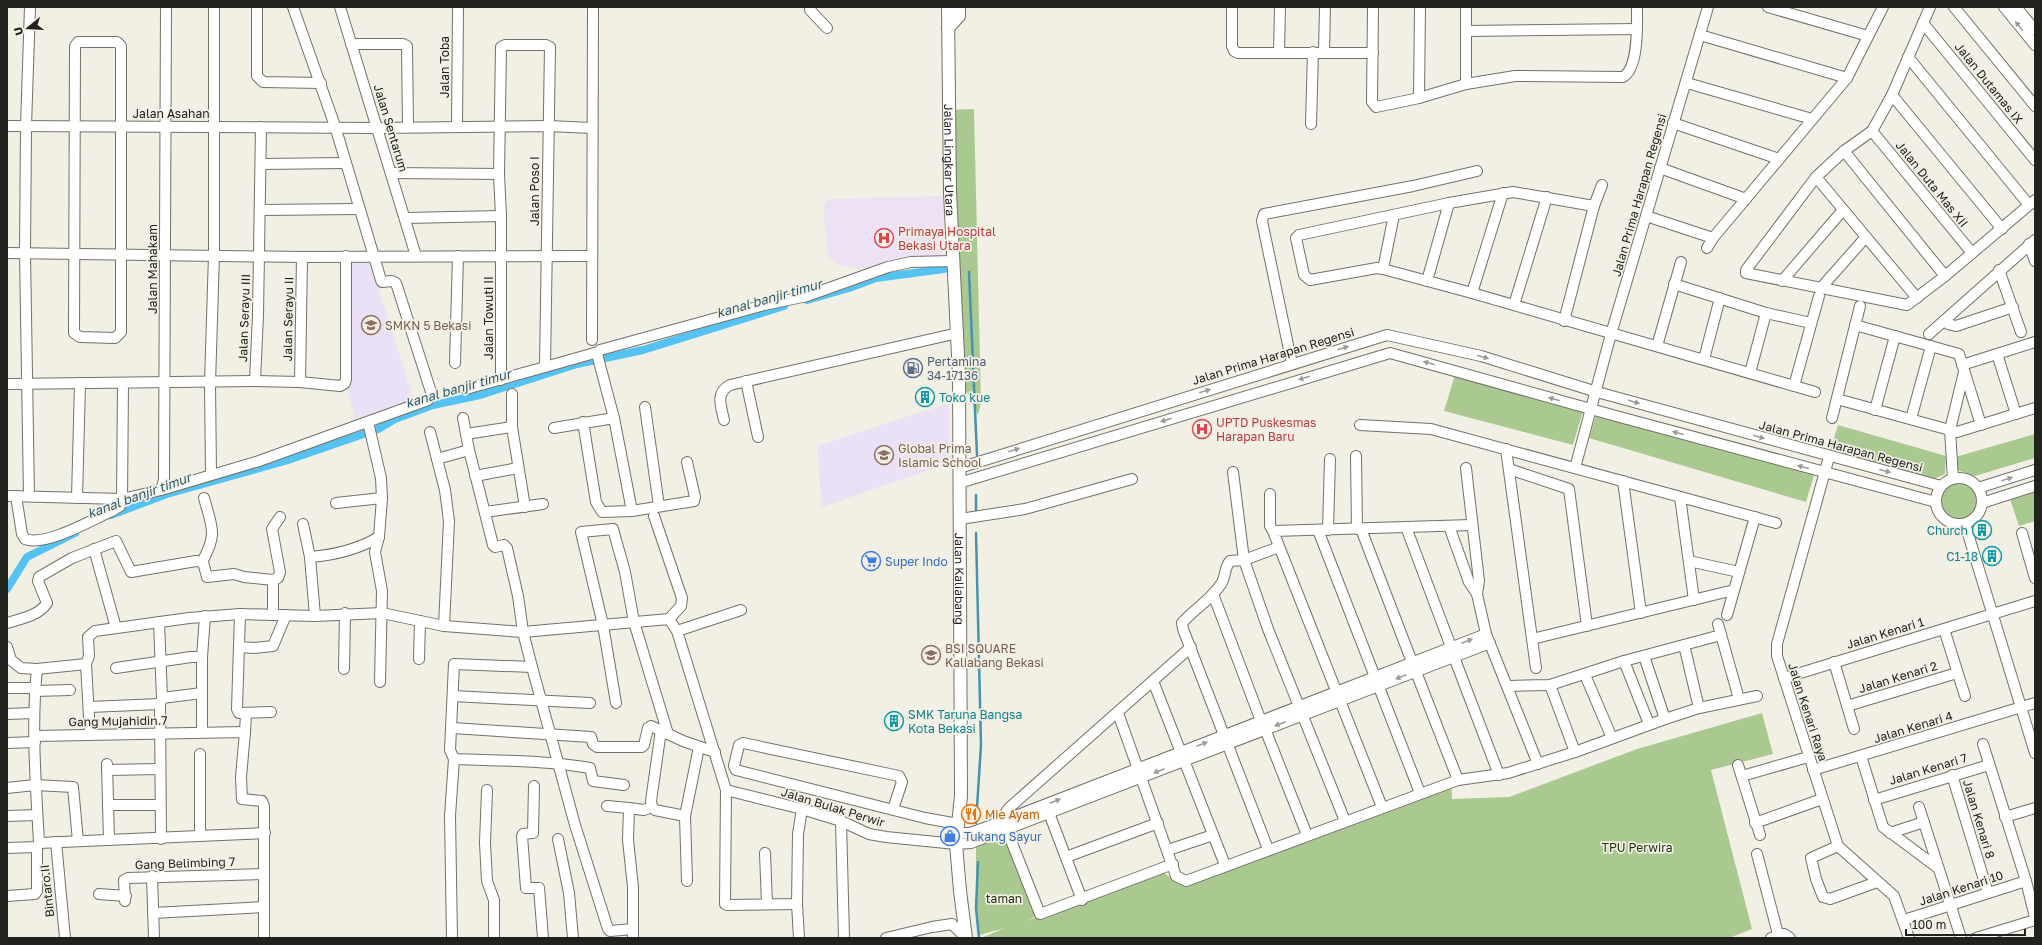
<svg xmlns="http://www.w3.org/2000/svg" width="2042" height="945" viewBox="0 0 2042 945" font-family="'Golos Text',sans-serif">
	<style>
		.education { fill: #ebe1f6 }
		.medical { fill: #ece1f5 }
		.green { fill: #aac990 }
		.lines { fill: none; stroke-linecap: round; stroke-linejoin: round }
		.stream { stroke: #4592b1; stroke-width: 2.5 }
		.canal { stroke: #55c2f1; stroke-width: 8 }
		.minor-casing { stroke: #737167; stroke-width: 12 }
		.major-casing { stroke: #737167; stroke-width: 14 }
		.minor { stroke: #fff; stroke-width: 10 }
		.major { stroke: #fff; stroke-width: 12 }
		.oneway { fill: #9b9b99 }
		.labels { text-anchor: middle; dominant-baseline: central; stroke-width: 3.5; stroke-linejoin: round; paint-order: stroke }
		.street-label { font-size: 12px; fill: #21211d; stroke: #f2f0e5 }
		.health-label { font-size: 12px; fill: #be3a42; stroke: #f2f0e5; text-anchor: start }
		.education-label { font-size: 12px; fill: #785e54; stroke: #f2f0e5; text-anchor: start }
		.service-label { font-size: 12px; fill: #4e5e75; stroke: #f2f0e5; text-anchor: start }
		.culture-label { font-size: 12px; fill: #0d838f; stroke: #f2f0e5; text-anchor: start }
		.shop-label { font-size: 12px; fill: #366cbe; stroke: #f2f0e5; text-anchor: start }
		.food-label { font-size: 12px; fill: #c56008; stroke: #f2f0e5; text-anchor: start }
		.park-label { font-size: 12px; fill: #213210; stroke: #f2f0e5 }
		.water-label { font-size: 13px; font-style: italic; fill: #2c596d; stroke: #f2f0e5 }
	</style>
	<rect width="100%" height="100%" fill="#f2f0e5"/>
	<g class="education">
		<polygon points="351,261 370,262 415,403 367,422 355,420 347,389 351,387"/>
		<polygon points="949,403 950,463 822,507 817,446"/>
	</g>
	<polygon class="medical" points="945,196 943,260 912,258 887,261 861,269 836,264 828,256 823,206 828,199"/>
	<g class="green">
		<polygon points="974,109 981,403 978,415 959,376 949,110"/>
		<polygon points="1455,375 1583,411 1573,445 1444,411"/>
		<polygon points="1596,415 1814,475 1806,502 1589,438"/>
		<polygon points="1838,425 1946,456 1945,474 1932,480 1830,451"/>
		<polygon points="2035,434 2035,458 1975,476 1957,470 1952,458"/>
		<circle cx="1959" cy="501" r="23"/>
		<polygon points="2035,491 2035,521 2019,526 2010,499"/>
		<polygon points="1762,713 1773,754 1711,770 1752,929 1729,938 981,938 1005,928 979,935 976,908 976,842 1006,829 1040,914 1026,921 1159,870 1184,886 1451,779 1452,799 1509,797 1637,749"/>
	</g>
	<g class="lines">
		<g class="stream">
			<polyline points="969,272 977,455"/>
			<polyline points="976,495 976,514"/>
			<polyline points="976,823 981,745 976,533"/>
			<polyline points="978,862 976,908 979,938"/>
		</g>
		<g class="canal">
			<polyline points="807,300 849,288 876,278 944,269"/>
			<polyline points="111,515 167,494 288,460 378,429 395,419 433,405 480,395 577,364 643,350 784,306"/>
			<polyline points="7,589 27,557 75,533"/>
		</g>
		<g class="minor-casing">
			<g id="minor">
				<polyline points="257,7 257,76 263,82 321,83"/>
				<polyline points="340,7 416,256"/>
				<polyline points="810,7 810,10 827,28"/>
				<polyline points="1232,7 1232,46 1234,51 1238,53 1373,53"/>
				<path d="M1373,7L1372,102L1376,107L1419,98L1466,84L1515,76L1623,77C1639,68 1637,24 1637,7"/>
				<polyline points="1768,7 1868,36"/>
				<polyline points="1930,7 1892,95 1872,131 1844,151 1816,177 1746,270 1746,273 1907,305 1945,276 2035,200"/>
				<polyline points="1954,7 2035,106"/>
				<polyline points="2004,7 2035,45"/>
				<polyline points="2016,7 2035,30"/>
				<polyline points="1923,23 2035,160"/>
				<polyline points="1466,31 1637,29"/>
				<polyline points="1700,35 1847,78"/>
				<polygon points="78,42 117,42 121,46 121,332 115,338 80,337 74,333 75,46"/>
				<polyline points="351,44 403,44 407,46 408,127"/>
				<polyline points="1324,52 1325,7"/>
				<polyline points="1279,53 1280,7"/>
				<polyline points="1908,57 2029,205"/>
				<polyline points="1687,83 1812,119"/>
				<polyline points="1466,84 1466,7"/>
				<polyline points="1892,95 2002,229"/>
				<polyline points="1419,98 1420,7"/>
				<polyline points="1673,123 1779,159"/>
				<polyline points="1311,124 1313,52"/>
				<polyline points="7,126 378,128 548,126 592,128"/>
				<polyline points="457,127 458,7"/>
				<polyline points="1872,131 1972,253"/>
				<polyline points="1844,151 1945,276"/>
				<polyline points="261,164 345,163"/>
				<polyline points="1660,168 1746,199"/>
				<polyline points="392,173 499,174"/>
				<polyline points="1816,177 1917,298"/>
				<polyline points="1594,206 1513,192 1449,203 1299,235 1296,238 1304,275 1310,280 1377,268 1383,269 1472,293 1815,392"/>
				<polyline points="260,210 359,209"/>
				<polyline points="1646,216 1713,238"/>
				<polyline points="405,218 501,216"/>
				<polyline points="2029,244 2035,261"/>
				<polyline points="1707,248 1713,238 1847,78 1883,7"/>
				<polyline points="7,253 302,257 592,256"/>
				<polyline points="1383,269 1394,215"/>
				<polyline points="1999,270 2021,332"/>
				<polyline points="1427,281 1449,203"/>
				<polyline points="1782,281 1843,210"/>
				<polyline points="1674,284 1766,313 1811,323"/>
				<polyline points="1820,289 1865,238"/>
				<polyline points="1472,293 1503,193"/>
				<polyline points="1514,305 1547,197"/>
				<polyline points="1945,320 1948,324 1956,326 2013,307"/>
				<polyline points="1564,321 1594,206 1602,185"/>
				<polyline points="1855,325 1959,354 1981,425"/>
				<polyline points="1929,334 2035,240"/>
				<polyline points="592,340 593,7"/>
				<polyline points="1657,346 1681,262"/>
				<polyline points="1997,354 2016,414"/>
				<polyline points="1704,359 1720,298"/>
				<polyline points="455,363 458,256"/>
				<polyline points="1292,364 1262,221 1264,214 1413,186 1477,171"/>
				<polyline points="1962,365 2035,342"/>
				<polyline points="545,367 598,352"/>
				<polyline points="1750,373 1766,313"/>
				<polyline points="255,381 258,315 261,127"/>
				<polyline points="746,381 758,437"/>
				<polyline points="300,382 302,257"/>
				<polyline points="7,384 255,381 300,382 340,386 345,383 346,379 346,256"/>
				<polyline points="1794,386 1819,296"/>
				<polyline points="466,389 545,367 550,47 546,45 505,45 501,47 499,174 501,216 501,380"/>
				<polyline points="512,394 512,427 525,507"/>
				<polyline points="1837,399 1957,432 2035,408"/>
				<polyline points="645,407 659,506"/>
				<polyline points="1875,410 1895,336"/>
				<polyline points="614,418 632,511"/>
				<polyline points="1832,418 1860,306"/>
				<polyline points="1911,419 1931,346"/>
				<path d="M724,420C721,406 715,393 730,385L958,333"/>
				<polyline points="368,422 381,478 382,498 379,537 375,552 382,591 380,682"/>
				<polyline points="583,422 596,502 602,512 632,511 694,501 695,497 687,462"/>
				<polyline points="1360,425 1431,429 1776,523"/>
				<polyline points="554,428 614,418 597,354 600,350 764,305 807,296 888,267 911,262 952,261"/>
				<polyline points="430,432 445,490 449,521 444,626"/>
				<polyline points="466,434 512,427"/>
				<polyline points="1506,449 1536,668"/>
				<polyline points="469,450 493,545 495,547 504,545 507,548 518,596 523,632 532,667 575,825 608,929 610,931 633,929"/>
				<polyline points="1356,456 1357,529"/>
				<polyline points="1829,457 1777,644 1777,656 1838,846 1894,896 1909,938"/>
				<polyline points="437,459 469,450 463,418"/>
				<polyline points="959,468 1387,335 1481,356 1597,392 1941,486"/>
				<polyline points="1466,468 1479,581 1477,594"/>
				<polyline points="1575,468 1611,334 1708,7"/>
				<polyline points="1509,469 1569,489 1587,626"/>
				<polyline points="1233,472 1244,560 1268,629 1345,821"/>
				<polyline points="211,475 210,383 214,255 214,7"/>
				<polyline points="475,476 518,468"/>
				<circle cx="1959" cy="501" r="23"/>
				<polyline points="1953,479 1950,430 1964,372"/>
				<polyline points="1623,481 1641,613"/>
				<polyline points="959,483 1390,353 1616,416 1936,502"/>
				<polyline points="1978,488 2035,470"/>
				<polyline points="161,490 259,461 428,400 432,395 396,283 392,281 382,282 381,280 335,126 293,7"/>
				<polyline points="1270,494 1270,526 1273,531"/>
				<polyline points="7,496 122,499 123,383"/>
				<path d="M16,496L22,534L25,539C45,547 92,520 112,511L120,506L122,499L161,490L164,480L166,7"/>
				<polyline points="29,496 25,253 26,126 30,7"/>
				<polyline points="1680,497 1694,600"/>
				<polyline points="77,498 80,383"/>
				<polyline points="336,503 382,498"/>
				<polyline points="1982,503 2035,486"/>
				<polyline points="485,512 543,504"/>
				<polyline points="654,516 682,598 681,606 669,619"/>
				<polyline points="960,519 1025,509 1132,479"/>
				<polyline points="303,524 310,557 315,616"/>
				<polyline points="1965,524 2035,753"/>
				<polyline points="1449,526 1469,582 1477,594 1486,634 1538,764"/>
				<polyline points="1406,527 1451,647"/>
				<polyline points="1361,529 1412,662"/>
				<polyline points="1318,530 1420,793"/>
				<polyline points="1328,530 1330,459"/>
				<polyline points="2022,533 2035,578"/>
				<polyline points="94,549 116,628"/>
				<path d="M310,557C335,555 357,550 379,537"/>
				<polyline points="1689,561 1739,572"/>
				<path d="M202,562C218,533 212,528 204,498"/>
				<polyline points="1213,594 1261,721"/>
				<polyline points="240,614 237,709 239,713 271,712"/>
				<polyline points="273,615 273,580 278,578 280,572 272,529 280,517"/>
				<polyline points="1727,615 1755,517"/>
				<polyline points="159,622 162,698 160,704 161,839"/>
				<path d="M7,623C20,619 39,616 47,603L38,581L39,577L72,558L116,541L131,572L196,561L203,562L207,577L234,574L244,577L273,580"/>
				<polyline points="1718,624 1739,699"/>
				<polyline points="1944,629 1965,696"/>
				<polyline points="677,631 741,610"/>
				<polyline points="1532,639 1734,590"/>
				<polyline points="1684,645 1699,708"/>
				<polyline points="7,647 11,660 21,668 37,669 86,664 89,656 88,637 95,631 189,618 240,614 315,616 382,613 444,626 523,632 669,619 677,631 726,790 725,904 727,905 797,904 798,834 802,809"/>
				<polyline points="239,647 254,648 273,646 286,615"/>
				<polyline points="1644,656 1665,719"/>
				<polyline points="1454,657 1499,775"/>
				<polyline points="419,659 420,621"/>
				<polyline points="1624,661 1649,724"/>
				<polyline points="1834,662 1854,729"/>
				<polyline points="86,664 90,734"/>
				<polyline points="116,668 191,657 202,657"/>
				<polyline points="344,669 345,613"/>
				<polyline points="1416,672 1458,780"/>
				<polyline points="1585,675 1612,738"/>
				<polyline points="1784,678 2035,601"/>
				<polyline points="1153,681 1225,865"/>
				<polyline points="1550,685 1575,752"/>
				<polyline points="1508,686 1550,685 1624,661 1721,635"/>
				<polyline points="7,688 35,688"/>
				<polyline points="35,691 70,690"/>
				<polyline points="453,696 590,703"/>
				<polyline points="162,698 202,693"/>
				<polyline points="616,703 603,625 581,532 613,529 625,572 634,622 668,734"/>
				<polyline points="1847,706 1957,673"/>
				<polyline points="89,707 160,704"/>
				<polyline points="1118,713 1176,876 1186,881 1458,780 1508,773 1575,752 1665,719 1699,708 1757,696"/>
				<polyline points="7,714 34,713"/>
				<polyline points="452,728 591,737 593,744 597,747 642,747 644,745 648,728 651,726 683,741 715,752"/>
				<polyline points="1265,729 1307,835"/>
				<polyline points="661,730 651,801 652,807 655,810 685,816 699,747"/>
				<polyline points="202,732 202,657 205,616"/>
				<polyline points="245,732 246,713"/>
				<polyline points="35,736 245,732 241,777 242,799 262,801 264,806 264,938"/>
				<polyline points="7,743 35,742"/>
				<polyline points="1983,744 2026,881 2035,917"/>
				<polyline points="200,754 200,836"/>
				<polyline points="1861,756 1883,827 1938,868"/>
				<path d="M454,759C499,761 546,760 590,768L593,781L624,785"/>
				<polyline points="107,764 109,840"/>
				<polyline points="1738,765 1760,835"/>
				<polyline points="107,770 160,769"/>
				<polyline points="1813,770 2035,703"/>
				<polyline points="1952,775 1988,893"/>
				<polyline points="1742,776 1808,757"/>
				<polyline points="534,786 533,833 523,834 522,836 526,888 539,888 543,938"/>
				<polyline points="7,788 35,785 73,787 78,841"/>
				<polyline points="487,790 485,843 487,881 494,900 494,938"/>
				<polyline points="726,790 802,809 841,821 869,834 886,837 956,844 971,843 1490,643"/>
				<polyline points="1874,800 1989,765"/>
				<polyline points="108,805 160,805"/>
				<polyline points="607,806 629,808 628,840 633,887 633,938"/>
				<polyline points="1382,807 1273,531 1472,525"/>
				<polyline points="1919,807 1961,938"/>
				<polyline points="629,808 644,810 652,807"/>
				<polyline points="893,809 902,782 899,776 743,743 739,745 734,766 736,770 925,818 958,824"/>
				<polyline points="1049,813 1082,900"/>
				<polyline points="7,816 37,815"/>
				<polyline points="685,816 687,881"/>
				<polyline points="2005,817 2035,808"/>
				<polyline points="841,821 844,938"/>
				<polyline points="1755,823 1822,799"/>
				<polyline points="957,833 970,833 987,827 1486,634"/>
				<polyline points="1890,833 1924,822"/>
				<polyline points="558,839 569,893 573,938"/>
				<polyline points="56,842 65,938"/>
				<polyline points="39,843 265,833"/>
				<polyline points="1838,846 1811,858 1816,879 1823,897 1830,899 1877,882"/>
				<polyline points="7,848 37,847"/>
				<path d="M1268,849L1183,629L1182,623C1194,609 1211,600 1221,584C1226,577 1224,568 1230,561L1244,560L1279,547"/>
				<polyline points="1168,850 1213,835"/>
				<polyline points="765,853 767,904"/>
				<polyline points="1757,854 1779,938"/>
				<polyline points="1066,857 1158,823"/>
				<polyline points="1173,864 1040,914 1003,820 1004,815 1009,808 1191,647"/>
				<polyline points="152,876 154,938"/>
				<polyline points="99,894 126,896"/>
				<path d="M7,896L35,894L37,891V847L39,843C36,785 31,727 37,669"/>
				<polyline points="125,901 124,880 128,878 264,874"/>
				<polyline points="797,904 799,938"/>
				<polyline points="153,913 264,907"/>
				<polyline points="1904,920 2026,881"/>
				<polyline points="452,938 450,816 454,759 450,750 454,664 532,667"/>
				<polyline points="886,938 932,927 952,924 966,938"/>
				<polyline points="1771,938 1784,934 1790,938"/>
				<polyline points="1976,938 2035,920"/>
			</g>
		</g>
		<g class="major-casing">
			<g id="major">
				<path id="s1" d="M948,7L950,192L959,376L961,796L956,844L960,891L966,938"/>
				<polyline points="948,28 959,16 959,7"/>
			</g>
		</g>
		<use href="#minor" class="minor"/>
		<use href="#major" class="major"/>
	</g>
	<defs><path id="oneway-solid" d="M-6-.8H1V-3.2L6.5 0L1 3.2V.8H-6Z"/></defs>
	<g class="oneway">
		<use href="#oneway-solid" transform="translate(2019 26) rotate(-129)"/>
		<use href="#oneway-solid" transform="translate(1343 348) rotate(-17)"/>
		<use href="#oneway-solid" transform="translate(1483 357) rotate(15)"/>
		<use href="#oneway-solid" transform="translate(1429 363) rotate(-164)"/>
		<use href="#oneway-solid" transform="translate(1304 378) rotate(163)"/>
		<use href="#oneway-solid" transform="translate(1205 391) rotate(-17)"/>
		<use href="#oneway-solid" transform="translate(1554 399) rotate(-164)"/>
		<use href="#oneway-solid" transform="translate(1634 402) rotate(16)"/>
		<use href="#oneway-solid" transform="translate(1166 420) rotate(163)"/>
		<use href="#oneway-solid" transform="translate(1678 433) rotate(-165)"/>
		<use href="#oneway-solid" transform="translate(1759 437) rotate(16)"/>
		<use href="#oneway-solid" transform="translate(1014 450) rotate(-17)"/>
		<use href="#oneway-solid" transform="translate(1803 467) rotate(-165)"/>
		<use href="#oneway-solid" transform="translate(1885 471) rotate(15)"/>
		<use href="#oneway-solid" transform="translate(2007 479) rotate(-18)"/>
		<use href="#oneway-solid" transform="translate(1467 641) rotate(-21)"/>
		<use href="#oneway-solid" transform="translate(1401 677) rotate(159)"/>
		<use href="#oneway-solid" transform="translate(1280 724) rotate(159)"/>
		<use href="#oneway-solid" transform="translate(1202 744) rotate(-21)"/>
		<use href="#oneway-solid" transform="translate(1159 771) rotate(159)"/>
		<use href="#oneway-solid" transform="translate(1055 801) rotate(-21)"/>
	</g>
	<defs>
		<g id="hospital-ring" transform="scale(1)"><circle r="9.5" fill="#f2f0e5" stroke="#e0444e" stroke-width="1.5"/><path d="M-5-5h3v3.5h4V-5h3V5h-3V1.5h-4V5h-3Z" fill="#e0444e"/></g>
		<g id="school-ring" transform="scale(1)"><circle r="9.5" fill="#f2f0e5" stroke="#8d6e63" stroke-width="1.5"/><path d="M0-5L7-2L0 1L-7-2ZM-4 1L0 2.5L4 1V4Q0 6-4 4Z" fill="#8d6e63"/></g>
		<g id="fuel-ring" transform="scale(1)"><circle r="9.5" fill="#f2f0e5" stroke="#5c6f8a" stroke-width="1.5"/><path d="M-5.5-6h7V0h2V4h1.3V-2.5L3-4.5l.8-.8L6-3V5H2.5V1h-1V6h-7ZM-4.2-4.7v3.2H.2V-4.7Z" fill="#5c6f8a"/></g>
		<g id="building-ring" transform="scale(1)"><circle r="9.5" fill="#f2f0e5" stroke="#0f9aa8" stroke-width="1.5"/><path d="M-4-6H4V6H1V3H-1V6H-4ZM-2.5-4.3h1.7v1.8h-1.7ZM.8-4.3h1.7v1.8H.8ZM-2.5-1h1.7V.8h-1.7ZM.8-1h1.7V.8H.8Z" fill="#0f9aa8"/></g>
		<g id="supermarket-ring" transform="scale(1)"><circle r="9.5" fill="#f2f0e5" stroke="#3f7fe0" stroke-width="1.5"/><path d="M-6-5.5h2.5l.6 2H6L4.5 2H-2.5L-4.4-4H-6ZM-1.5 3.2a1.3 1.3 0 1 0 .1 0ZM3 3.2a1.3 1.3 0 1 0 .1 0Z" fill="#3f7fe0"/></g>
		<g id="university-ring" transform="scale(1)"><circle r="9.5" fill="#f2f0e5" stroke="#8d6e63" stroke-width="1.5"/><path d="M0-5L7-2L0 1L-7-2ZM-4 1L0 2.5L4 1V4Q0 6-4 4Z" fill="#8d6e63"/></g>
		<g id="restaurant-ring" transform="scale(1)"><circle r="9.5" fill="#f2f0e5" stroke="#e8710a" stroke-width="1.5"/><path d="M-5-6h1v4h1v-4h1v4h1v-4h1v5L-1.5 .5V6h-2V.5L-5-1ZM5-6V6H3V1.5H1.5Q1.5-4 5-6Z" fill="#e8710a"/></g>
		<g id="shop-ring" transform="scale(1)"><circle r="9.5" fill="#f2f0e5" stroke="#3f7fe0" stroke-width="1.5"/><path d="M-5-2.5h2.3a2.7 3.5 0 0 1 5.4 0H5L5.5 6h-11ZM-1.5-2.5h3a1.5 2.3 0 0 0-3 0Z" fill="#3f7fe0"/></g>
	</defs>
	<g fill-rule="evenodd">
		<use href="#hospital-ring" x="884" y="238"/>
		<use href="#school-ring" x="371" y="325"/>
		<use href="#fuel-ring" x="913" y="368"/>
		<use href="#building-ring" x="925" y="397"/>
		<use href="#hospital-ring" x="1202" y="429"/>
		<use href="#school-ring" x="884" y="455"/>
		<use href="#building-ring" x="1982" y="530"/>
		<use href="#building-ring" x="1992" y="556"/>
		<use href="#supermarket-ring" x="871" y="561"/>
		<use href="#university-ring" x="931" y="655"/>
		<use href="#building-ring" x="894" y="721"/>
		<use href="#restaurant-ring" x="971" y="814"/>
		<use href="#shop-ring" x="950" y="836"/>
	</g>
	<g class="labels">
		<g class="street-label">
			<text transform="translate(444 67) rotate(-90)">Jalan Toba</text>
			<text transform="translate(1989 83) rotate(51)">Jalan Dutamas IX</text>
			<text x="171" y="113">Jalan Asahan</text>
			<text transform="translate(391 128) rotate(73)">Jalan Sentarum</text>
			<text stroke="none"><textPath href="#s1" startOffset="153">Jalan Lingkar Utara</textPath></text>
			<text transform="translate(1932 184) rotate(51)">Jalan Duta Mas XII</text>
			<text transform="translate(534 191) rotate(-90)">Jalan Poso I</text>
			<text transform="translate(1639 195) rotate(-74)">Jalan Prima Harapan Regensi</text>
			<text transform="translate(152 269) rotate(-90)">Jalan Mahakam</text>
			<text transform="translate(244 318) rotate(-88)">Jalan Serayu III</text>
			<text transform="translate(488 318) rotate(-90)">Jalan Towuti II</text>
			<text transform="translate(288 319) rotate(-89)">Jalan Serayu II</text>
			<text transform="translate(1273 356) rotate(-17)">Jalan Prima Harapan Regensi</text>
			<text transform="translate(1841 446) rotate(15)">Jalan Prima Harapan Regensi</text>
			<text stroke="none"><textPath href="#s1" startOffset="572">Jalan Kaliabang</textPath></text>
			<text transform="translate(1885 633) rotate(-17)">Jalan Kenari 1</text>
			<text transform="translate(1898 677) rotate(-17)">Jalan Kenari 2</text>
			<text transform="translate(1808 712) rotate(72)">Jalan Kenari Raya</text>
			<text transform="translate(118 721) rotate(-1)">Gang Mujahidin.7</text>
			<text transform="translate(1913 727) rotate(-17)">Jalan Kenari 4</text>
			<text transform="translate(1928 769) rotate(-17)">Jalan Kenari 7</text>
			<text transform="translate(833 807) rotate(17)">Jalan Bulak Perwir</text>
			<text transform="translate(1979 819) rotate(73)">Jalan Kenari 8</text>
			<text transform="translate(185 863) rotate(-2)">Gang Belimbing 7</text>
			<text transform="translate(1961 888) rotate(-18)">Jalan Kenari 10</text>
			<text transform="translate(47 891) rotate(-96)">Bintaro.II</text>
		</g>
		<g class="health-label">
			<text x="898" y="231">Primaya Hospital<tspan x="898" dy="14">Bekasi Utara</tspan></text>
			<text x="1216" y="422">UPTD Puskesmas<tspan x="1216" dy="14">Harapan Baru</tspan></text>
		</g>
		<g class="education-label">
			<text x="385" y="325">SMKN 5 Bekasi</text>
			<text x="898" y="448">Global Prima<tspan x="898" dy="14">Islamic School</tspan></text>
			<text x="945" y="648">BSI SQUARE<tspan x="945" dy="14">Kaliabang Bekasi</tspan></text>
		</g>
		<g class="service-label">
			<text x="927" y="361">Pertamina<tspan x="927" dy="14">34-17136</tspan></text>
		</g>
		<g class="culture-label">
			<text x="939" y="397">Toko kue</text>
			<text x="1968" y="530" text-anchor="end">Church</text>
			<text x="1978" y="556" text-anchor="end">C1-18</text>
			<text x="908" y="714">SMK Taruna Bangsa<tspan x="908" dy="14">Kota Bekasi</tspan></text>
		</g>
		<g class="shop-label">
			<text x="885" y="561">Super Indo</text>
			<text x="964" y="836">Tukang Sayur</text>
		</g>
		<g class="food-label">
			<text x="985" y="814">Mie Ayam</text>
		</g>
		<g class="park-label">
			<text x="1637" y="847">TPU Perwira</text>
			<text x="1004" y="898">taman</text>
		</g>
		<g class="water-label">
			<text transform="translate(769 298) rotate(-16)">kanal banjir timur</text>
			<text transform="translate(458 388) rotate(-16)">kanal banjir timur</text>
			<text transform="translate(139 495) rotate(-20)">kanal banjir timur</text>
		</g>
	</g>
	<rect width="2042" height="945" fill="none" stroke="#21211d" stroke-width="16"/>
	<g transform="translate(28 28) rotate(252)" stroke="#f2f0e5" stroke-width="3" paint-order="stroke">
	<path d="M0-3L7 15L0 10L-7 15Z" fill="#21211d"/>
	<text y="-6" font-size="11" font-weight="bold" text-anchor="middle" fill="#21211d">U</text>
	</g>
	<path d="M1906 929v6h119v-6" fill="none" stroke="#21211d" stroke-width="2"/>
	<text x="1912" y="929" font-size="12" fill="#21211d" stroke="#f2f0e5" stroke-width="3" paint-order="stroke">100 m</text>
</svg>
